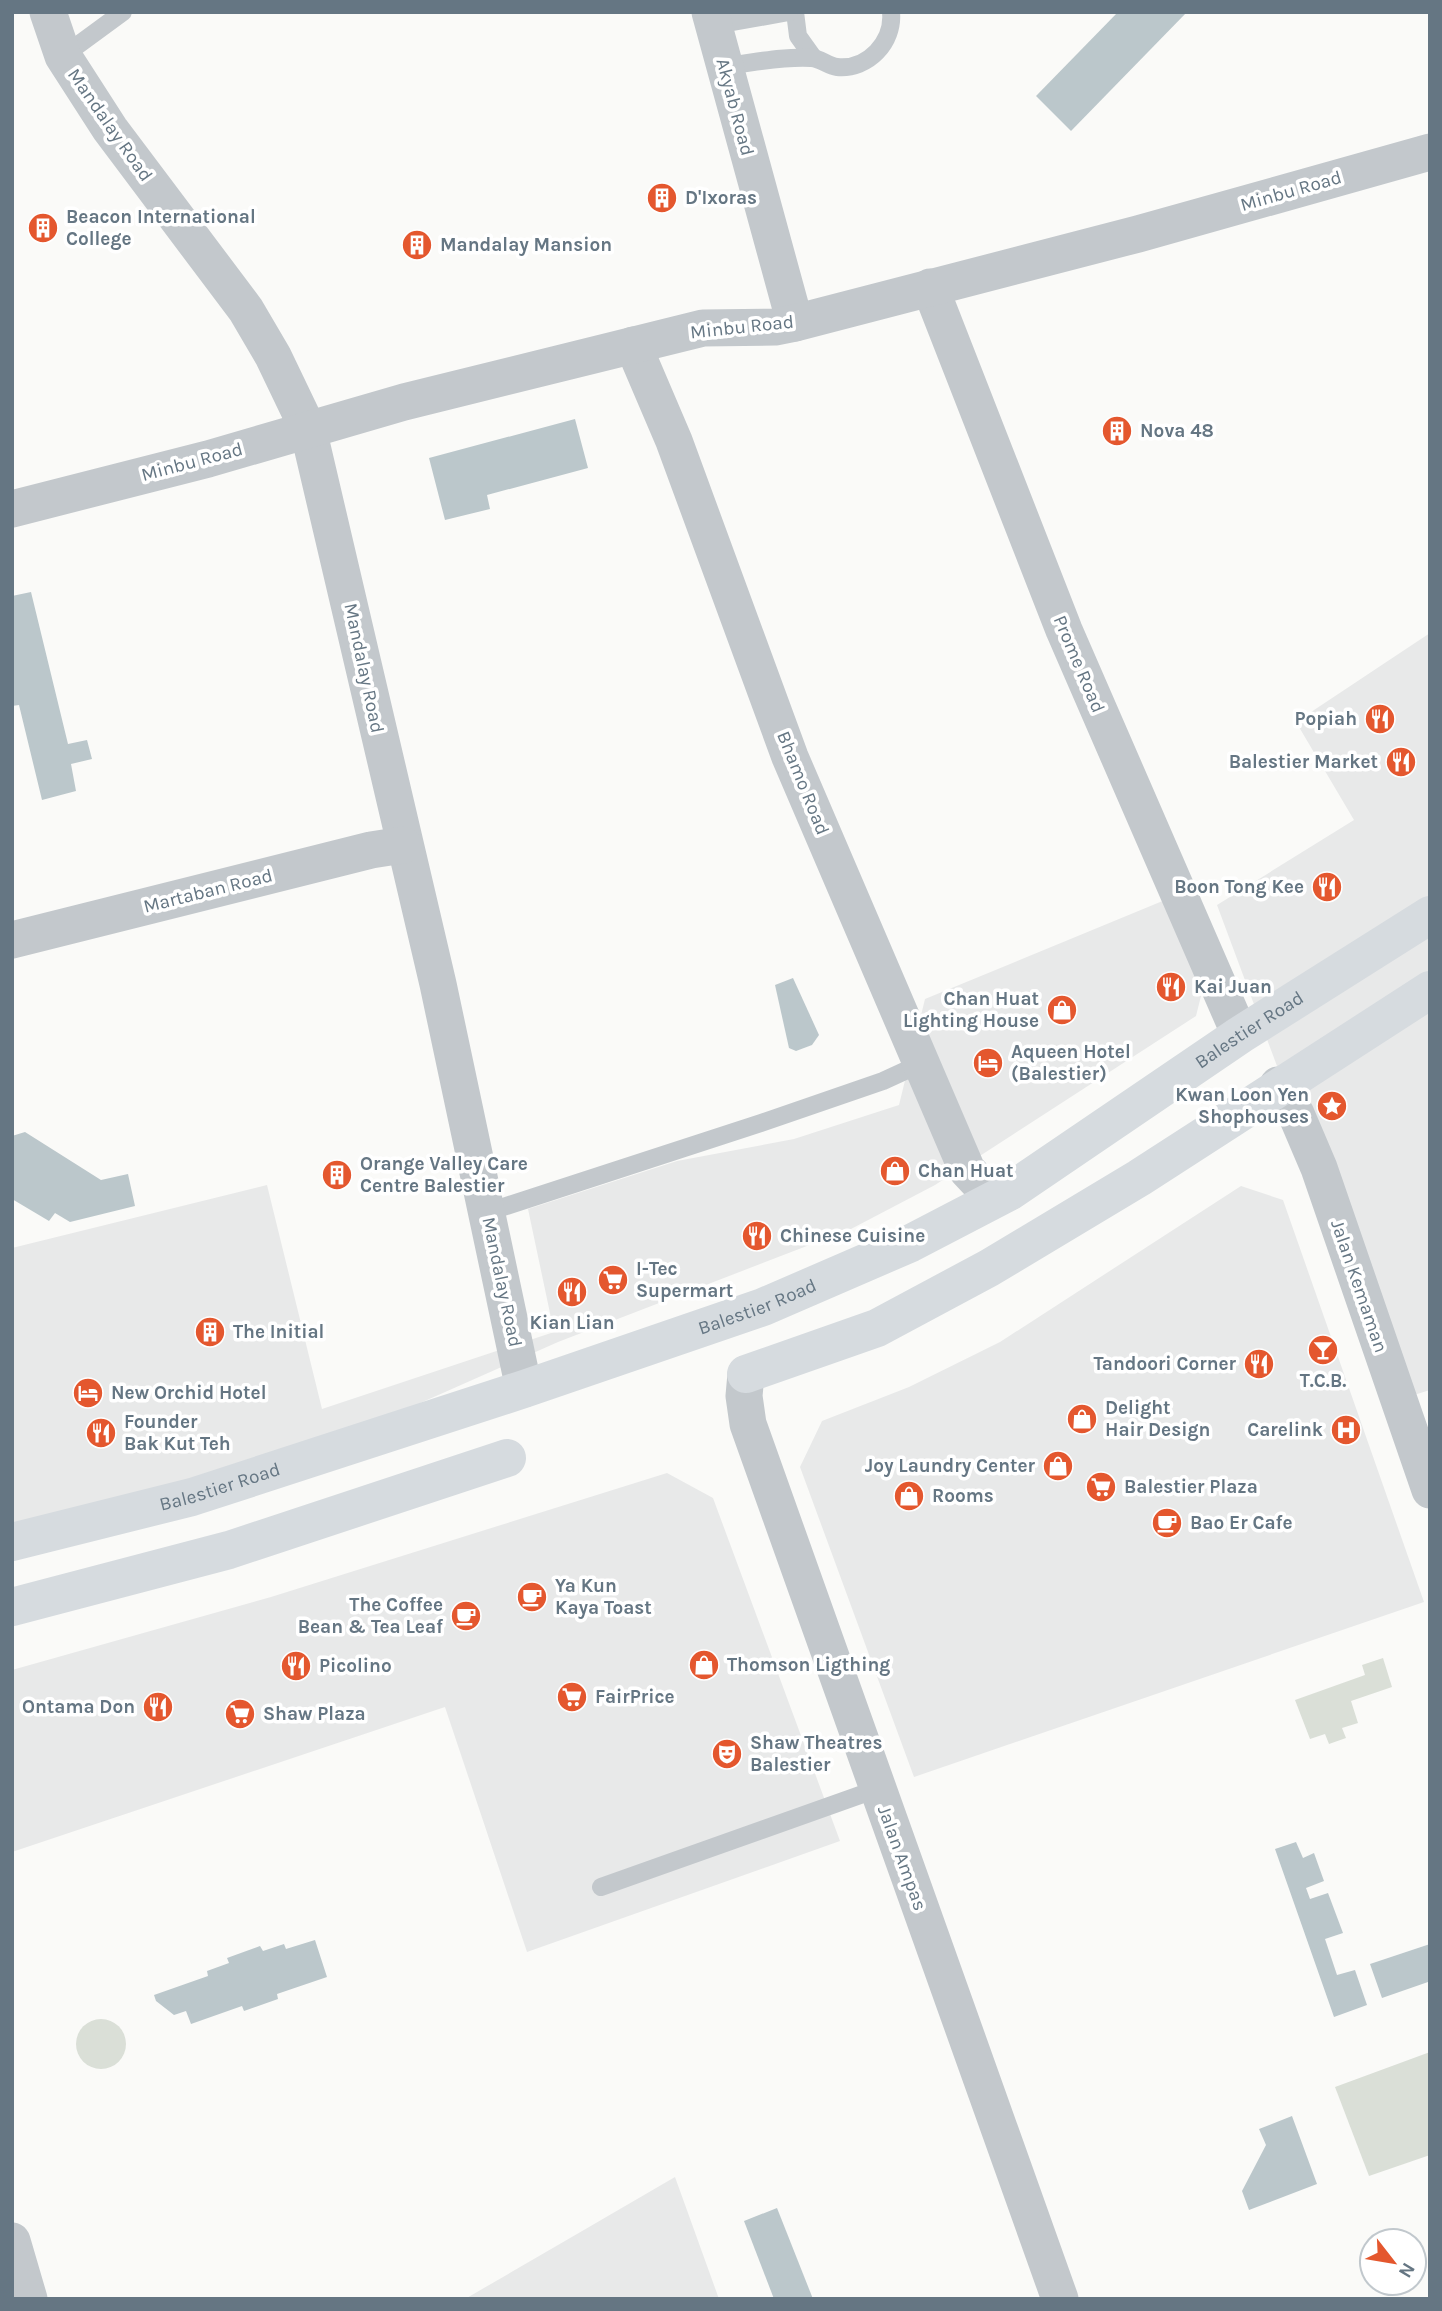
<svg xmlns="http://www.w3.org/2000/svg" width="1442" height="2311" viewBox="0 0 1442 2311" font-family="Karla,sans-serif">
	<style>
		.built { fill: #e8e9e9 }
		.green { fill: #dadfd7 }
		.water { fill: #bbc7cb }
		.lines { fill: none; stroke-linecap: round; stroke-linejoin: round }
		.lane { stroke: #c3c8cc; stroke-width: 18 }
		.street { stroke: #c3c8cc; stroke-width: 37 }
		.primary { stroke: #d6dbdf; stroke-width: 38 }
		.labels { text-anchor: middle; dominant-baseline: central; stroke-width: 7; stroke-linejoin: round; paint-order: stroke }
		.street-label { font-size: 19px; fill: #657683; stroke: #fff }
		.poi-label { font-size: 19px; font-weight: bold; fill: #657683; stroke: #fff; text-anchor: start }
	</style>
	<rect width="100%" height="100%" fill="#fafaf8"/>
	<g class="built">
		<polygon points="1430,633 1430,1390 1401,1399 1217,905 1354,820 1296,722"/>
		<polygon points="1165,900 1203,988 1196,1016 935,1185 851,1229 558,1342 330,1443 12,1537 12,1248 267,1185 322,1409 554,1332 528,1209 677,1161 794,1139 899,1105 925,999"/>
		<polygon points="1241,1186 1283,1200 1424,1602 914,1777 800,1467 822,1421 909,1387 1000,1342"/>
		<polygon points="667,1473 713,1498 840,1841 527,1952 445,1707 12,1852 12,1670 271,1597"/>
		<polygon points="675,2177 719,2299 465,2299 577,2234"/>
	</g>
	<g class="green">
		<polygon points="1383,1658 1392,1687 1351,1701 1358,1723 1342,1728 1346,1738 1329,1744 1325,1734 1310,1739 1295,1700 1365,1675 1362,1665"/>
		<circle cx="101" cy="2044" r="25"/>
		<polygon points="1430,2052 1430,2155 1369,2176 1335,2087"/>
	</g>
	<g class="water">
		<polygon points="1118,12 1187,12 1071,131 1036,96"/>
		<polygon points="575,419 588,468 487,495 490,509 445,520 429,458"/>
		<polygon points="31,592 68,744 87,740 92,759 71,764 76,791 42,800 19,705 12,706 12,596"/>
		<polygon points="793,978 819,1035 812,1045 796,1051 789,1048 775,985"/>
		<polygon points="25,1132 101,1180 128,1174 135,1206 70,1222 55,1213 49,1221 12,1199 12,1136"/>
		<polygon points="1296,1842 1303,1858 1314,1853 1324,1881 1306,1888 1310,1899 1328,1893 1343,1933 1325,1939 1337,1975 1355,1970 1367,2005 1334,2017 1275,1849"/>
		<polygon points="315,1940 327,1977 277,1994 278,1999 244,2011 242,2006 191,2024 186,2011 174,2015 156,2001 154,1995 208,1976 207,1971 229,1963 227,1958 260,1946 263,1951 284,1944 286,1949"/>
		<polygon points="1430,1944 1430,1984 1428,1982 1382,1998 1370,1964"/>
		<polygon points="1292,2116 1317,2184 1249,2210 1242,2191 1266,2145 1259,2129"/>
		<polygon points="777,2208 813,2299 774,2299 744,2221"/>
	</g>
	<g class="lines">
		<g class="lane">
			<polyline points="795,12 798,36 813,57"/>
			<polyline points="716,25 789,12"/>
			<polyline points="63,56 123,12"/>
			<path d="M723,66C752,63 783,56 811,58C820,58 828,66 837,67C868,70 894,42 891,12"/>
			<polyline points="488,1212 761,1123 883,1081 920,1064"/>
			<polyline points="601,1887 877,1789"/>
		</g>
		<g class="street">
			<polyline points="48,12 63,56 110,129 246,310 273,356 308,429 438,984 524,1389"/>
			<polyline points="710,12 795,323"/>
			<polyline points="930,287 1064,630 1240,1035"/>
			<polyline points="633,345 674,441 790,757 967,1170 982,1186 1009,1192"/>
			<polyline points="12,509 208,459 404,402 703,328 775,327 795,323 1138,234 1430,152"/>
			<polyline points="12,940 371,850 403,845"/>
			<polyline points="1278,1085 1296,1114 1319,1168 1430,1490"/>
			<polyline points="746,1374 744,1396 748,1424 1060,2299"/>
			<polyline points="12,2241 29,2299"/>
		</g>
		<g class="primary">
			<polyline points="746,1374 877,1328 989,1268 1139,1178 1430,990"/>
			<path id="s1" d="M12,1542L192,1497L524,1389L763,1307L911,1243L1009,1192L1240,1035L1430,915"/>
			<polyline points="12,1607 229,1550 507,1458"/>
		</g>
	</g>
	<defs>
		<g id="building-disc" transform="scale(1.575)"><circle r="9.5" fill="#e4572e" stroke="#fff"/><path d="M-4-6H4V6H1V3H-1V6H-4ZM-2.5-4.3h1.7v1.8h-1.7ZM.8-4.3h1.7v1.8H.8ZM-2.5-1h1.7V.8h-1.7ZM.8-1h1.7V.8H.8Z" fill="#fff"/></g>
		<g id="restaurant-disc" transform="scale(1.575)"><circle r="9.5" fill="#e4572e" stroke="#fff"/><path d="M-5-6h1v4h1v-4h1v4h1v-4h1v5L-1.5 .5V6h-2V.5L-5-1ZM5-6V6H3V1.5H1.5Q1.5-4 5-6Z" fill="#fff"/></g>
		<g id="shop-disc" transform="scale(1.575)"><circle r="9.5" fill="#e4572e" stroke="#fff"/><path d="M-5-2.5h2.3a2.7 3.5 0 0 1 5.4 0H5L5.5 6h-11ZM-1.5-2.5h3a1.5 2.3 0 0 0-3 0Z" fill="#fff"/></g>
		<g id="hotel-disc" transform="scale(1.575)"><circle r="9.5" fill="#e4572e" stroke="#fff"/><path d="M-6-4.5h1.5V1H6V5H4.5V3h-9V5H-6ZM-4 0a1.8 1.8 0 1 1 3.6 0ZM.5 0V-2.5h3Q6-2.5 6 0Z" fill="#fff"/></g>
		<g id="sight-disc" transform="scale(1.575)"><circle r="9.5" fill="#e4572e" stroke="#fff"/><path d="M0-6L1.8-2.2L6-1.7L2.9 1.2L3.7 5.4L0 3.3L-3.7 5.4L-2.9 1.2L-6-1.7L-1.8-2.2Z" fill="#fff"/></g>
		<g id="supermarket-disc" transform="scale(1.575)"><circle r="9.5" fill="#e4572e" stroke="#fff"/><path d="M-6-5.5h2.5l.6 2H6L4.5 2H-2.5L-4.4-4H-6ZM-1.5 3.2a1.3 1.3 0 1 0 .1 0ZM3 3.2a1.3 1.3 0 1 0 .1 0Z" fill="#fff"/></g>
		<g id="bar-disc" transform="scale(1.575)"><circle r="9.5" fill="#e4572e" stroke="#fff"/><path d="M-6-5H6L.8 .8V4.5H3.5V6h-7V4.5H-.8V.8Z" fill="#fff"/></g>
		<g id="hospital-disc" transform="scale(1.575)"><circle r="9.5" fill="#e4572e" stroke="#fff"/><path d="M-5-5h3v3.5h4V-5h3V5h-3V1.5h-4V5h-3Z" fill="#fff"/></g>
		<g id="cafe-disc" transform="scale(1.575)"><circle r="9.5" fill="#e4572e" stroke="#fff"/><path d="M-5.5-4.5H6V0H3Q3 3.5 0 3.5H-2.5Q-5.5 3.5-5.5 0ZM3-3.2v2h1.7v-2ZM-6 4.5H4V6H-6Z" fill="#fff"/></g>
		<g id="theatre-disc" transform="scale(1.575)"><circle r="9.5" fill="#e4572e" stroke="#fff"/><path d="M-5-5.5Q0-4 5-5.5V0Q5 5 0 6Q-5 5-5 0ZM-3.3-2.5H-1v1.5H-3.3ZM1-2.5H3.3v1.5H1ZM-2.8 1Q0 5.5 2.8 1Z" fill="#fff"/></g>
	</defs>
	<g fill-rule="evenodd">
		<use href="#building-disc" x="662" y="198"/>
		<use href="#building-disc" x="43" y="228"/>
		<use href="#building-disc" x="417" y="245"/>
		<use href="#building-disc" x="1117" y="431"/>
		<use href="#restaurant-disc" x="1380" y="719"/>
		<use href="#restaurant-disc" x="1401" y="762"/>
		<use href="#restaurant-disc" x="1327" y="887"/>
		<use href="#restaurant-disc" x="1171" y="987"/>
		<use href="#shop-disc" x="1062" y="1010"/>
		<use href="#hotel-disc" x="988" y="1063"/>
		<use href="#sight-disc" x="1332" y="1106"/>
		<use href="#shop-disc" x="895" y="1171"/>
		<use href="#building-disc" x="337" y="1175"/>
		<use href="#restaurant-disc" x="757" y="1236"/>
		<use href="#supermarket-disc" x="613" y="1280"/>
		<use href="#restaurant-disc" x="572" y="1292"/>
		<use href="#building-disc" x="210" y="1332"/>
		<use href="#bar-disc" x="1323" y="1350"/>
		<use href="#restaurant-disc" x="1259" y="1364"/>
		<use href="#hotel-disc" x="88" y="1393"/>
		<use href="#shop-disc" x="1082" y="1419"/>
		<use href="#hospital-disc" x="1346" y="1430"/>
		<use href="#restaurant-disc" x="101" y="1433"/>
		<use href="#shop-disc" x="1058" y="1466"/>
		<use href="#supermarket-disc" x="1101" y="1487"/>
		<use href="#shop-disc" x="909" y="1496"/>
		<use href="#cafe-disc" x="1167" y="1523"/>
		<use href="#cafe-disc" x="532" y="1597"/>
		<use href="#cafe-disc" x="466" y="1616"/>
		<use href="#shop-disc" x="704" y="1665"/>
		<use href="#restaurant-disc" x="296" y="1666"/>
		<use href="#supermarket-disc" x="572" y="1697"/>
		<use href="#restaurant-disc" x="158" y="1707"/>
		<use href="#supermarket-disc" x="240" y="1714"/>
		<use href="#theatre-disc" x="727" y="1754"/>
	</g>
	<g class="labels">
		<g class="street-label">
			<text transform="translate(735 107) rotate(75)">Akyab Road</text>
			<text transform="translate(110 125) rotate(55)">Mandalay Road</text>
			<text transform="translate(1291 191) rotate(-16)">Minbu Road</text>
			<text transform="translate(742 327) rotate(-6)">Minbu Road</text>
			<text transform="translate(192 462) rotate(-15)">Minbu Road</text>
			<text transform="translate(1079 664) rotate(67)">Prome Road</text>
			<text transform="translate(364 668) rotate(78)">Mandalay Road</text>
			<text transform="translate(803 783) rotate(68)">Bhamo Road</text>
			<text transform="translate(208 891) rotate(-14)">Martaban Road</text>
			<text stroke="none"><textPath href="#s1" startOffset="1349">Balestier Road</textPath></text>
			<text transform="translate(502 1282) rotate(78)">Mandalay Road</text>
			<text transform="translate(1359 1286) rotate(71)">Jalan Kemaman</text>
			<text stroke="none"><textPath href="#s1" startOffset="782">Balestier Road</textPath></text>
			<text stroke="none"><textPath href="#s1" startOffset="215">Balestier Road</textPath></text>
			<text transform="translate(902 1858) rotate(70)">Jalan Ampas</text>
		</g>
		<g class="poi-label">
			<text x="685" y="198">D'Ixoras</text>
			<text x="66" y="217">Beacon International<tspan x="66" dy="22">College</tspan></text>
			<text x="440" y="245">Mandalay Mansion</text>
			<text x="1140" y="431">Nova 48</text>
			<text x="1357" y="719" text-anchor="end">Popiah</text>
			<text x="1378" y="762" text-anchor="end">Balestier Market</text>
			<text x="1304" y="887" text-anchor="end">Boon Tong Kee</text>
			<text x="1194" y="987">Kai Juan</text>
			<text x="1039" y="999" text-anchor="end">Chan Huat<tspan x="1039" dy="22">Lighting House</tspan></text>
			<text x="1011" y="1052">Aqueen Hotel<tspan x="1011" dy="22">(Balestier)</tspan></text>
			<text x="1309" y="1095" text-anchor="end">Kwan Loon Yen<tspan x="1309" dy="22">Shophouses</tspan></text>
			<text x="360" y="1164">Orange Valley Care<tspan x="360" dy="22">Centre Balestier</tspan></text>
			<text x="918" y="1171">Chan Huat</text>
			<text x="780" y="1236">Chinese Cuisine</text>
			<text x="636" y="1269">I-Tec<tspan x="636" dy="22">Supermart</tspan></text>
			<text x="572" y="1323" text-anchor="middle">Kian Lian</text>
			<text x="233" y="1332">The Initial</text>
			<text x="1236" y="1364" text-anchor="end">Tandoori Corner</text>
			<text x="1323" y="1381" text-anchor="middle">T.C.B.</text>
			<text x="111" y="1393">New Orchid Hotel</text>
			<text x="1105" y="1408">Delight<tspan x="1105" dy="22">Hair Design</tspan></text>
			<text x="124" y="1422">Founder<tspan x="124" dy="22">Bak Kut Teh</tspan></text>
			<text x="1323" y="1430" text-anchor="end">Carelink</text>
			<text x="1035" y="1466" text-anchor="end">Joy Laundry Center</text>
			<text x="1124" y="1487">Balestier Plaza</text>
			<text x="932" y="1496">Rooms</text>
			<text x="1190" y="1523">Bao Er Cafe</text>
			<text x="555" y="1586">Ya Kun<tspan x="555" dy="22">Kaya Toast</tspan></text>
			<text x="443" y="1605" text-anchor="end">The Coffee<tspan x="443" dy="22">Bean &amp; Tea Leaf</tspan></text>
			<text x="727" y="1665">Thomson Ligthing</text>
			<text x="319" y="1666">Picolino</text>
			<text x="595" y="1697">FairPrice</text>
			<text x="135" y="1707" text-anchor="end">Ontama Don</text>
			<text x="263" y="1714">Shaw Plaza</text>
			<text x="750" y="1743">Shaw Theatres<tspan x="750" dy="22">Balestier</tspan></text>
		</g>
	</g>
	<rect width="1442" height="2311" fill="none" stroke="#657683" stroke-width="28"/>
	<g transform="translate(1393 2262) rotate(121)"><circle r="33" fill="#ffffff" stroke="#c1c8cd" stroke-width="2"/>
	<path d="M0-5L12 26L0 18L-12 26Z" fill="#e4572e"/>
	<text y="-10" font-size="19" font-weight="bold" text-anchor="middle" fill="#657683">N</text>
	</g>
</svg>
